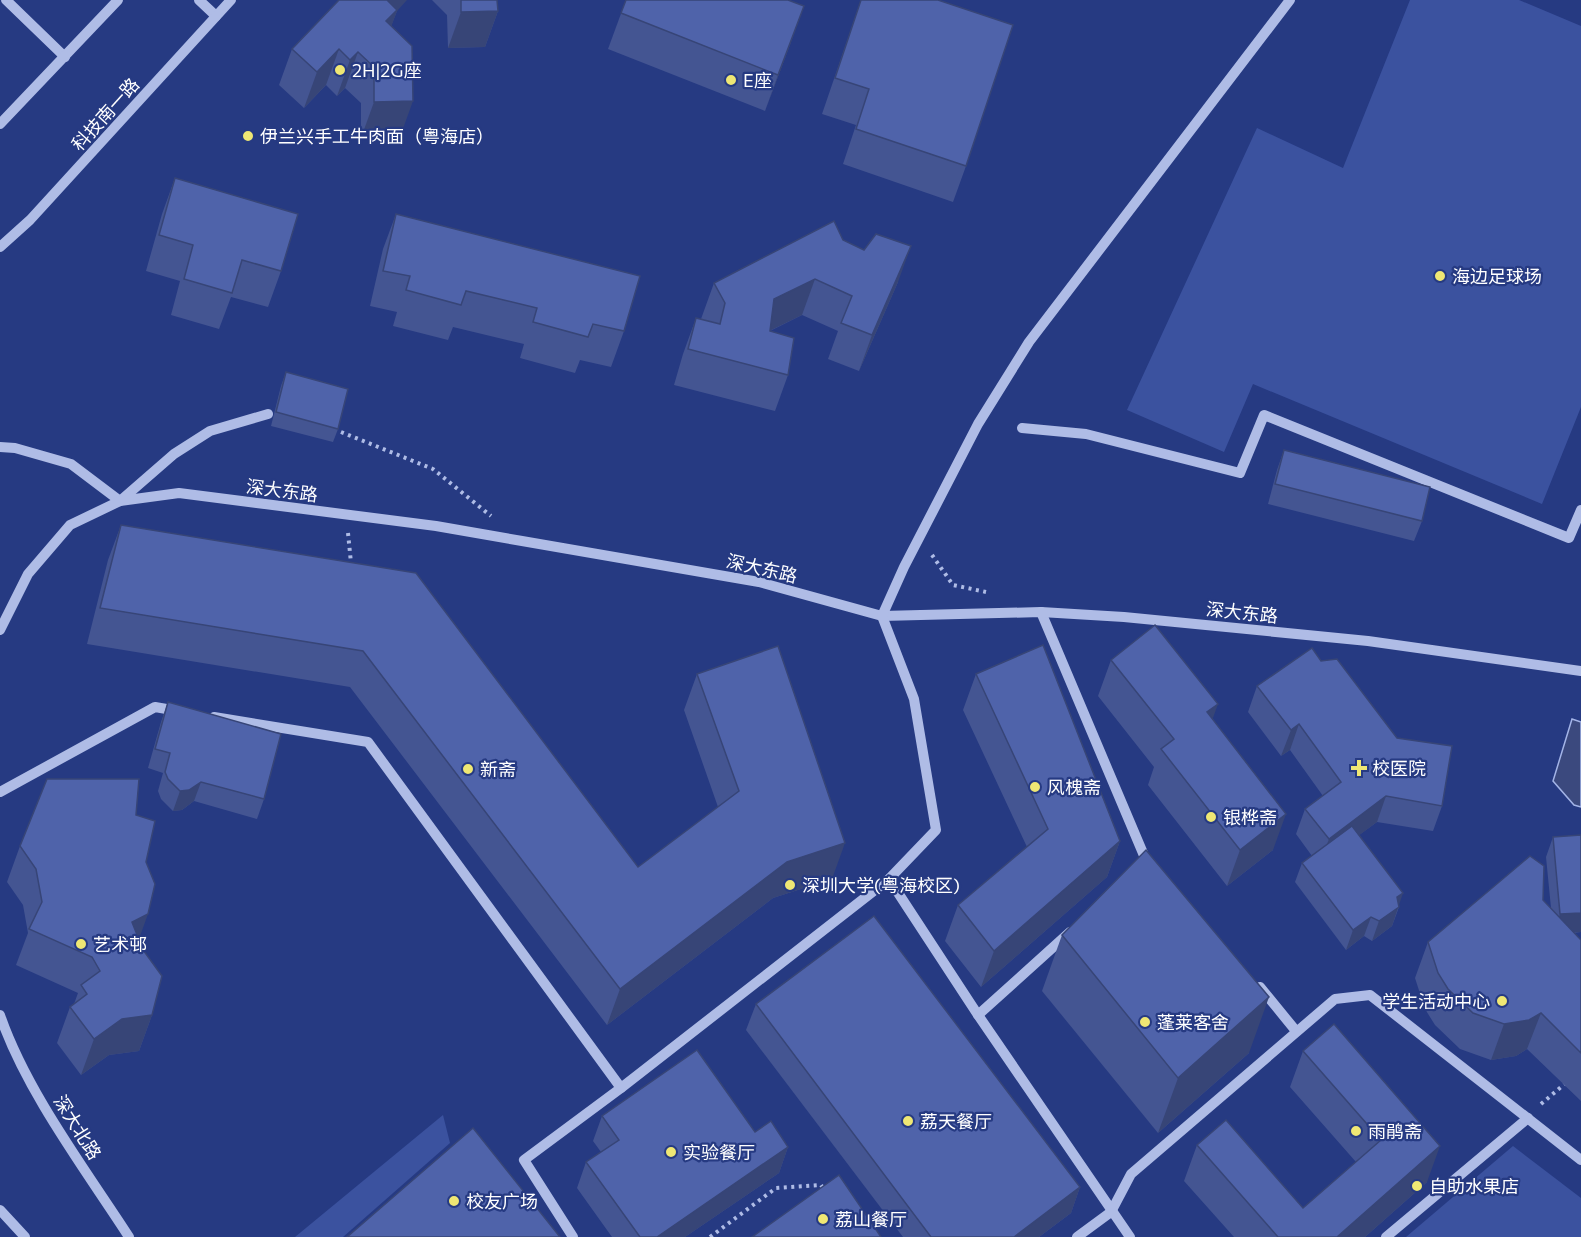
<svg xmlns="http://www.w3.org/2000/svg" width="1581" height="1237" viewBox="0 0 1581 1237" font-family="Commissioner,'Noto Sans SC',sans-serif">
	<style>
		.green { fill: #3b529f }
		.water { fill: #3b497e; stroke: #a3b4e7; stroke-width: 1.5 }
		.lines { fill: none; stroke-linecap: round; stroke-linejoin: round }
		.path { stroke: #afbce6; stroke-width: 4; stroke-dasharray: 3 4.5; stroke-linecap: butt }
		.minor { stroke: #afbce6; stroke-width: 10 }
		.wall { fill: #445592 }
		.shaded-wall { fill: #374577 }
		.building { fill: #4f63aa; stroke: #374577; stroke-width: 1.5 }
		.poi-dot { fill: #efe774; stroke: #263a82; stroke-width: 2 }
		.labels { text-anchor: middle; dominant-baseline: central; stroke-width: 4.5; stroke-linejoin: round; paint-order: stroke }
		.poi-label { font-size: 18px; fill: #fff; stroke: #263a82; text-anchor: start }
		.street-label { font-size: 18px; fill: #fff; stroke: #263a82 }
	</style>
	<rect width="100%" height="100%" fill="#263a82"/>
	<g class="green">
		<polygon points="1410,0 1519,0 1581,26 1581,407 1542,504 1253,384 1224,452 1127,410 1257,128 1343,168"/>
		<polygon points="443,1115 450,1143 343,1237 295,1237"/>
		<polygon points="1513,1146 1581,1198 1581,1237 1406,1237"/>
	</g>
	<polygon class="water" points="1572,719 1581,722 1581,807 1574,805 1553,781"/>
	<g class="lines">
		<g class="path">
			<polyline points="341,432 433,469 491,516"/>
			<polyline points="348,533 351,563"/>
			<polyline points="932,555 953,585 986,592"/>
			<polyline points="1541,1104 1567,1082"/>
			<polyline points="710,1237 776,1188 821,1185 825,1191"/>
		</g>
		<g class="minor">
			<polyline points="6,0 65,57"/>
			<polyline points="199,0 216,16"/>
			<polyline points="0,124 118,0"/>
			<polyline points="0,247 30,220 231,0"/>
			<polyline points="1022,428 1086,434 1240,473 1264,415 1569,538 1581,510"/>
			<polyline points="0,447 15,448 71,464 120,501 174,454 210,431 268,414"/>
			<polyline points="1041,612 1148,865"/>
			<polyline points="0,630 28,574 70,525 120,501 179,493 436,526 522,541 759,582 882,616 1041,612 1124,617 1368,641 1581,671"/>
			<polyline points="214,717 368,742 621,1088"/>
			<polyline points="0,792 155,707 178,711"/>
			<polyline points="1260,987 1296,1031"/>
			<path d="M0,1015C26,1091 85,1169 129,1237"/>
			<polyline points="978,1015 1070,932"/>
			<polyline points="0,1210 25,1237"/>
			<polyline points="573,1237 524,1160 621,1088 889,879"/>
			<polyline points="1077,1237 1111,1212 1131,1174 1335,999 1370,995 1581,1160"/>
			<polyline points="1130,1237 978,1015 889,879 936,830 914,699 882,616 904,567 978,424 1029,342 1290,0"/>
			<polyline points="1386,1237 1528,1118"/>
		</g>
	</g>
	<g class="wall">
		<polygon points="432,0 497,0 498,11 485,47 448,48 447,15"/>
		<polygon points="626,0 791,42 765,111 608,49"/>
		<polygon points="861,0 938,0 966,166 953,202 843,164 856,125 822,114"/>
		<polygon points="397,11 391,26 400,137 361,138 361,103 345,88 337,96 326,85 304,108 279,85 292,49"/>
		<polygon points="175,178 281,271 268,307 231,297 219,329 171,315 180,281 146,271 162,214"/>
		<polygon points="396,214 624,331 611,367 580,360 575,373 520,358 524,344 453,327 448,340 393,326 397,312 370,306 383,249"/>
		<polygon points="843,240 898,282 859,371 828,359 838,331 802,315 770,331 788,375 775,411 674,385 683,354 696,318 701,320 701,319 714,283"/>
		<polygon points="286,372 338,429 333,442 271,426 281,386"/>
		<polygon points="1284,450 1422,521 1414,541 1268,504 1277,470"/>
		<polygon points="121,525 416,573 638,867 718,807 684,710 697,674 832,879 773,898 607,1025 350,687 87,644 108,560"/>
		<polygon points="1111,660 1213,719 1273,850 1227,886 1148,785 1154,767 1098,696"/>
		<polygon points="1321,661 1442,806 1433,831 1377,822 1359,835 1399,907 1392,926 1372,941 1364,936 1346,950 1295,882 1302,863 1312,856 1296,834 1305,809 1323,796 1290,750 1281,756 1248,712 1257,686"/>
		<polygon points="976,674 1120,841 1107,877 981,987 945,941 958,905 1027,847 963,710"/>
		<polygon points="168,702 264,799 257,819 194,801 182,810 173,811 161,799 158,791 163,773 148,768 161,722"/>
		<polygon points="136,815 146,862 139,940 152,1015 139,1051 109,1055 81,1075 57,1043 70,1007 74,1004 78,993 16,965 28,933 23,905 7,882 20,846"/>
		<polygon points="1581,835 1581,932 1574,933 1581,940 1581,1101 1527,1049 1516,1056 1491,1060 1460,1049 1435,1025 1425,1009 1415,978 1428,942 1543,900 1551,908 1546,857 1553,837"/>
		<polygon points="1062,935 1249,1053 1158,1133 1042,991"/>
		<polygon points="756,1004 1080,1187 1071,1213 1039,1237 903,1237 746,1030"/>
		<polygon points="1303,1051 1427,1182 1365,1237 1234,1237 1184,1181 1197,1145 1303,1208 1356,1162 1290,1087"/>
		<polygon points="602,1116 755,1132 788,1147 779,1173 685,1237 612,1237 577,1188 586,1162 601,1152 593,1141"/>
	</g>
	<g class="shaded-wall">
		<polygon points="386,0 407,0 397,11 384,46"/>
		<polygon points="804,6 791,42 765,111 778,75"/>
		<polygon points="498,11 485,47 448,48 461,12"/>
		<polygon points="339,49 326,85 304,108 317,72"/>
		<polygon points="358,52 345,88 337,96 350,60"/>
		<polygon points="413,101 400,137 361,138 374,102"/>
		<polygon points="911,246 898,282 859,371 872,335"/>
		<polygon points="815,279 802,315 761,335 774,299"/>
		<polygon points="1218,704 1205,740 1207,712"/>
		<polygon points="1299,724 1290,750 1281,756 1291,730"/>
		<polygon points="201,782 194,801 182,810 173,811 180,791"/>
		<polygon points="1386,796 1377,822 1319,865 1329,839"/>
		<polygon points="1286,814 1273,850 1227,886 1240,850"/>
		<polygon points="1120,841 1107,877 981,987 994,951"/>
		<polygon points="845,843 832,879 773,898 607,1025 620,989 787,862"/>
		<polygon points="1403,893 1392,926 1372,941 1379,921 1397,897"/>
		<polygon points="1581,913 1581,932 1553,934 1560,914"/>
		<polygon points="148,914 135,950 132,922"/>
		<polygon points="1371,917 1364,936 1346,950 1353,930"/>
		<polygon points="1269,997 1249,1053 1158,1133 1178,1078"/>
		<polygon points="1541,1013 1527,1049 1516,1056 1491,1060 1504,1024"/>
		<polygon points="152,1015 139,1051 109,1055 81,1075 94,1039 122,1019"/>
		<polygon points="1440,1146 1427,1182 1365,1237 1337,1237"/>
		<polygon points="788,1147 779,1173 685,1237 657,1237"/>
		<polygon points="1080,1187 1071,1213 1039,1237 1014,1237"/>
	</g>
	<g class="building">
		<polygon points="339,0 387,0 397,10 386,21 412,46 413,101 374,102 374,67 358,52 350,60 339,49 317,72 292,49"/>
		<polygon points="461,0 497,0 498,11 461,12"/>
		<polygon points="626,0 788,0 804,6 778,75 621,13"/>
		<polygon points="861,0 938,0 1013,25 966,166 856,129 869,89 835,78"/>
		<polygon points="175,178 298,214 281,271 242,260 232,293 184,279 193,245 159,235"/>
		<polygon points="396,214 640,276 624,331 593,324 588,337 533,322 537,308 466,291 461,305 406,290 410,276 383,271"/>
		<polygon points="834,221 843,240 864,250 876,234 911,246 872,335 841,323 852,296 815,279 774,299 770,331 794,338 788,375 688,349 696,318 720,324 725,303 714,283"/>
		<polygon points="286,372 348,389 338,429 276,412"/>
		<polygon points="1284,450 1430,487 1422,521 1275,484"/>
		<polygon points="121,525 416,573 638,867 739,791 697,674 778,646 845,843 787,862 620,989 363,651 100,608"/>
		<polygon points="1155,625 1218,704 1207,712 1286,814 1240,850 1161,749 1174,739 1111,660"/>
		<polygon points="1043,645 1120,841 994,951 958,905 1048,829 976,674"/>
		<polygon points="1312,648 1321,661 1337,659 1397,738 1452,746 1442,806 1386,796 1329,839 1305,809 1341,782 1299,724 1291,730 1257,686"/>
		<polygon points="168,702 281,734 264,799 201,782 189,790 180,791 168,779 165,772 170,753 155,749"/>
		<polygon points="47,779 139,779 136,815 155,821 146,862 155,884 148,914 132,922 143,950 162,976 152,1015 122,1019 94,1039 70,1007 87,994 81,985 100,971 92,957 29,929 42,902 36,869 20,846"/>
		<polygon points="1352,826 1403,893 1397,897 1399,907 1379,921 1371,917 1353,930 1302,863"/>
		<polygon points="1581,835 1581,913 1560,914 1553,837"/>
		<polygon points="1146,850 1269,997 1178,1078 1062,935"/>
		<polygon points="1530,856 1544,866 1543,900 1581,940 1581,1053 1541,1013 1529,1020 1504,1024 1473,1013 1448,989 1438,973 1428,942"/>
		<polygon points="874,916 1080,1187 1014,1237 931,1237 756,1004"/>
		<polygon points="1334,1024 1440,1146 1337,1237 1278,1237 1197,1145 1226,1120 1303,1208 1381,1140 1303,1051"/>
		<polygon points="697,1050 755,1132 771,1121 788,1147 657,1237 640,1237 586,1162 619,1140 602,1116"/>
		<polygon points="473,1128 560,1237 347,1237"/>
		<polygon points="839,1175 881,1237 752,1237"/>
	</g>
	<g class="poi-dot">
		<circle cx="340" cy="70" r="6"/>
		<circle cx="731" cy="80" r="6"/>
		<circle cx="248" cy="136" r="6"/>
		<circle cx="1440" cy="276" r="6"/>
		<path d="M1356 759h6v6h6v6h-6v6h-6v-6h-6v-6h6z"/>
		<circle cx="468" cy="769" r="6"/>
		<circle cx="1035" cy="787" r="6"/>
		<circle cx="1211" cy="817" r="6"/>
		<circle cx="790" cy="885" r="6"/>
		<circle cx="81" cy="944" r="6"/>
		<circle cx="1502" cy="1001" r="6"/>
		<circle cx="1145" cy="1022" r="6"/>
		<circle cx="908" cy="1121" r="6"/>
		<circle cx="1356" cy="1131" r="6"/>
		<circle cx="671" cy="1152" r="6"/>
		<circle cx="1417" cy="1186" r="6"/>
		<circle cx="454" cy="1201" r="6"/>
		<circle cx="823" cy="1219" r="6"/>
	</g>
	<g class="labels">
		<g class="poi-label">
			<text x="352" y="70">2H|2G座</text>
			<text x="743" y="80">E座</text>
			<text x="260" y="136">伊兰兴手工牛肉面（粤海店）</text>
			<text x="1452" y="276">海边足球场</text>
			<text x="1372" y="768">校医院</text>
			<text x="480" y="769">新斋</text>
			<text x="1047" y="787">风槐斋</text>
			<text x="1223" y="817">银桦斋</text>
			<text x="802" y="885">深圳大学(粤海校区)</text>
			<text x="93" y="944">艺术邨</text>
			<text x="1490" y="1001" text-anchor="end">学生活动中心</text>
			<text x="1157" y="1022">蓬莱客舍</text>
			<text x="920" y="1121">荔天餐厅</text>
			<text x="1368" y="1131">雨鹃斋</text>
			<text x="683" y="1152">实验餐厅</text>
			<text x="1429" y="1186">自助水果店</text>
			<text x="466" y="1201">校友广场</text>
			<text x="835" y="1219">荔山餐厅</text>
		</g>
		<g class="street-label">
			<text transform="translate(105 114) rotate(-48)">科技南一路</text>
			<text transform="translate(282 490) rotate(7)">深大东路</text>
			<text transform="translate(762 568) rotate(13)">深大东路</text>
			<text transform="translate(1242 612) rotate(6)">深大东路</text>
			<text transform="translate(78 1127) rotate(58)">深大北路</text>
		</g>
	</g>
</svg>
